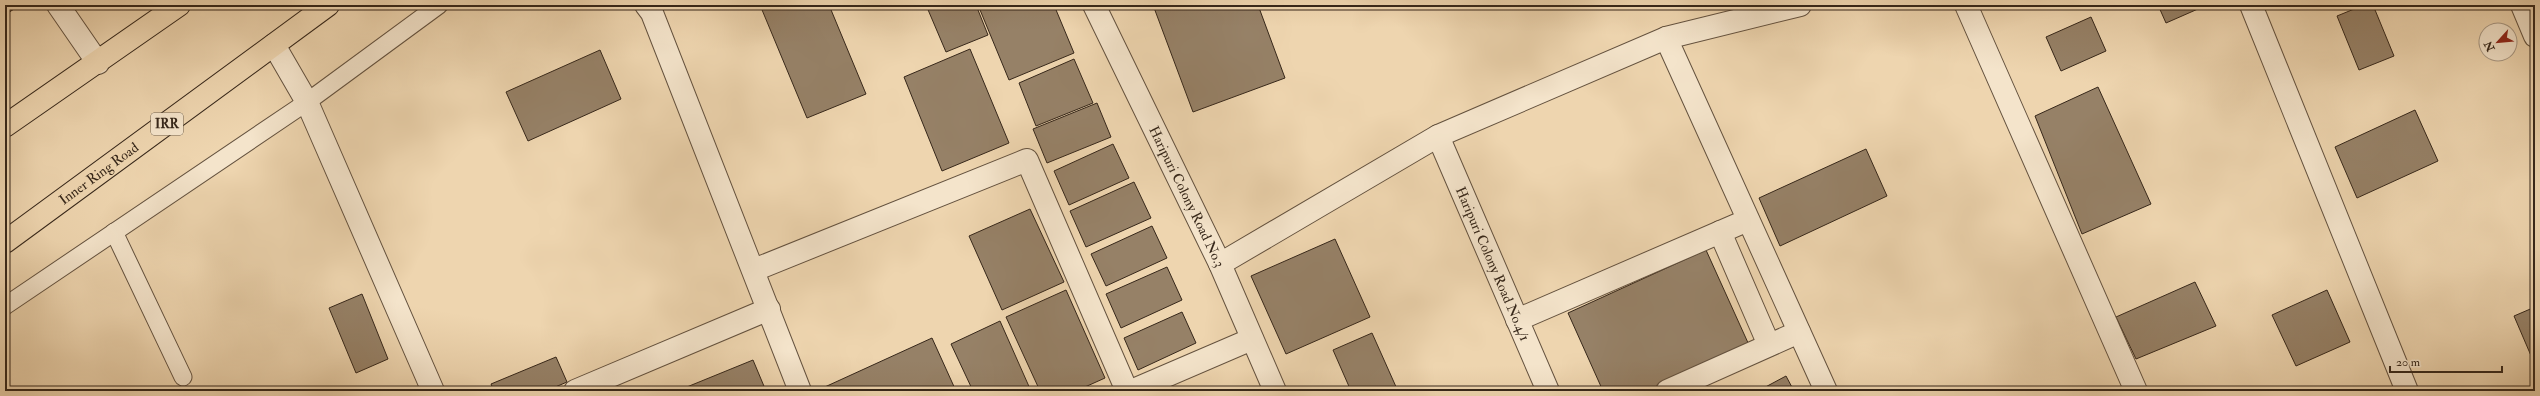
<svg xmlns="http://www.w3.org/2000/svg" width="2540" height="396" viewBox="0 0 2540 396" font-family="'IM FELL Double Pica',serif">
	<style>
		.building { fill: #968167; stroke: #36271a }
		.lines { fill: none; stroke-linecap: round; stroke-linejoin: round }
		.lane-casing { stroke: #64523f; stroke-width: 19 }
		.street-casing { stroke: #64523f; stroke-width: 24 }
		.highway-casing { stroke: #36271a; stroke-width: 24 }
		.lane { stroke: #f4e4cb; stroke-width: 17 }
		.street { stroke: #f4e4cb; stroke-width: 22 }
		.highway { stroke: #eed5af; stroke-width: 22 }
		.labels { text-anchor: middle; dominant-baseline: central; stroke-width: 3; stroke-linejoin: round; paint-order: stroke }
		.shield { fill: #f4e4cb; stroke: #6f604f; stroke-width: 1 }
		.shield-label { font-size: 13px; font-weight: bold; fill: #36271a }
		.street-label { font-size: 14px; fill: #36271a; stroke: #f4e4cb }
	</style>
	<rect width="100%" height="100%" fill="#eed5af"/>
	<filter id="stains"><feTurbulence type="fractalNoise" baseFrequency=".005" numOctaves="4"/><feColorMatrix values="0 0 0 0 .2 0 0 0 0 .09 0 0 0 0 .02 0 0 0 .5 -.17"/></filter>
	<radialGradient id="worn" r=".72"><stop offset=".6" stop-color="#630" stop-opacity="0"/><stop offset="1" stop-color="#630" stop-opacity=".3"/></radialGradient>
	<g class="building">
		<polygon points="5,5 20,5 5,15"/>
		<polygon points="760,5 829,5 866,94 807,118"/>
		<polygon points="926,5 976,5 988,35 946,52"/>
		<polygon points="978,5 1054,5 1074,53 1009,80"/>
		<polygon points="1153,5 1258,5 1285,78 1193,112"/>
		<polygon points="2158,5 2207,5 2166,23"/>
		<polygon points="2364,5 2373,5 2394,56 2359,70 2337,16"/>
		<polygon points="2091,17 2106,51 2061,71 2046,37"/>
		<polygon points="970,49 1009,143 942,171 904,77"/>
		<polygon points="600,50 621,99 528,141 506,92"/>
		<polygon points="1074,59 1093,103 1036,126 1019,83"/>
		<polygon points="2098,87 2151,204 2082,234 2035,116"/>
		<polygon points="1097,103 1111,137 1047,163 1033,129"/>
		<polygon points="2415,110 2438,161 2357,198 2335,147"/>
		<polygon points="1113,144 1129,178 1069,205 1054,171"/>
		<polygon points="1866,149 1887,196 1780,246 1759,198"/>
		<polygon points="1134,182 1151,218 1086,247 1070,211"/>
		<polygon points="1030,209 1064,282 1002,310 969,236"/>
		<polygon points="1152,226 1167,258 1106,286 1091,254"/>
		<polygon points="1335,239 1370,317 1286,354 1251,276"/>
		<polygon points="1706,250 1749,345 1647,391 1603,391 1568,313"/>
		<polygon points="1167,267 1182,300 1121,328 1106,294"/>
		<polygon points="2195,282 2216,326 2136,359 2116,317"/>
		<polygon points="1066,290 1105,378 1076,391 1040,391 1006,317"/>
		<polygon points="2327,290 2350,342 2296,366 2272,315"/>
		<polygon points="362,294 388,359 356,373 329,308"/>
		<polygon points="2535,307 2535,365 2514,316"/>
		<polygon points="1182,312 1196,343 1138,370 1124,338"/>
		<polygon points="1000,321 1031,391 973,391 951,344"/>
		<polygon points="1372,333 1397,389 1393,391 1351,391 1333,350"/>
		<polygon points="932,338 956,391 816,391"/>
		<polygon points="556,357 567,382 546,391 494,391 491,384"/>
		<polygon points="753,360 766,391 677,391"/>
		<polygon points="1786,376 1794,391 1758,391"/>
	</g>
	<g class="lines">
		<g class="lane-casing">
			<g id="lane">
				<polyline points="114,232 183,377"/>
				<polyline points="5,306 307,102 439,5"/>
			</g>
		</g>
		<g class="street-casing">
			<g id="street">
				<polyline points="58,5 98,63"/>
				<polyline points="646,5 652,13 800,391"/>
				<path id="s1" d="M1094,5L1220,264L1275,391"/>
				<polyline points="1966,5 2136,391"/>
				<polyline points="2251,5 2407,391"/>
				<polyline points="2522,5 2535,36"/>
				<polyline points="1666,38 1826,391"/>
				<polyline points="274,45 307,102 433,391"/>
				<path id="s2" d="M1438,136L1548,391"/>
				<polyline points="1720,232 1769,345"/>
				<polyline points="1220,264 1438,136 1666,38 1800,5"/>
				<polyline points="754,270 1027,160 1127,391"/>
				<polyline points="1517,320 1748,220"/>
				<polyline points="575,391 769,309"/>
				<polyline points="1131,391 1252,339"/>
				<polyline points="1667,391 1799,332"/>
			</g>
		</g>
		<g class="highway-casing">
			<g id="highway">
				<polyline points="5,126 179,5"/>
				<path id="s3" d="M5,242L328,5"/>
			</g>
		</g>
		<use href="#lane" class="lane"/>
		<use href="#street" class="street"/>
		<use href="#highway" class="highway"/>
	</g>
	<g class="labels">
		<rect class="shield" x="151" y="113" width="32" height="22" rx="3"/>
		<g class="shield-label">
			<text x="167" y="124">IRR</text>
		</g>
		<g class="street-label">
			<text stroke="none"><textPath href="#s3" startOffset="116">Inner Ring Road</textPath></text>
			<text stroke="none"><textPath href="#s1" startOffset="213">Haripuri Colony Road No.3</textPath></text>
			<text stroke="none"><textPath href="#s2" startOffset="139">Haripuri Colony Road No.4/1</textPath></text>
		</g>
	</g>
	<rect width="2540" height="396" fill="none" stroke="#eed5af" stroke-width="20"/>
	<rect x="6" y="6" width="2528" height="384" fill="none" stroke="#36271a" stroke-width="2"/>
	<rect x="10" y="10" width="2520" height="376" fill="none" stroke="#36271a"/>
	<g transform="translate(2498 42) rotate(243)"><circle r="19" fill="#f4e4cb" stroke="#a89884"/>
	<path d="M0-3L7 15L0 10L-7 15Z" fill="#8f2418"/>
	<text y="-6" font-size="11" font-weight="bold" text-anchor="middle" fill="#36271a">N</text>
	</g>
	<path d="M2390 366v6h112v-6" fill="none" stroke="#36271a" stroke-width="2"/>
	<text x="2396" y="366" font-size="12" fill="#36271a" stroke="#f4e4cb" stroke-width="3" paint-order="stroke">20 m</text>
	<rect width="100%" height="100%" filter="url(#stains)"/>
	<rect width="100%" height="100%" fill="url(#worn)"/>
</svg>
